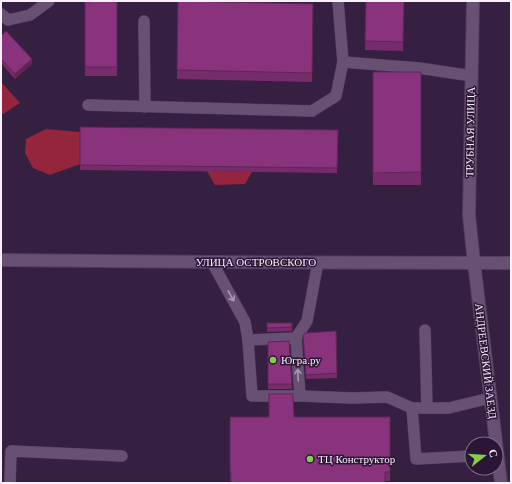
<svg xmlns="http://www.w3.org/2000/svg" width="512" height="484" viewBox="0 0 512 484" font-family="'Times New Roman',serif">
	<style>
		.forest { fill: #95253c }
		.lines { fill: none; stroke-linecap: round; stroke-linejoin: round }
		.lane-casing { stroke: #523f5b; stroke-width: 12 }
		.street-casing { stroke: #523f5b; stroke-width: 14 }
		.secondary-casing { stroke: #523f5b; stroke-width: 14 }
		.lane { stroke: #685075; stroke-width: 11 }
		.street { stroke: #685075; stroke-width: 12 }
		.secondary { stroke: #685075; stroke-width: 12 }
		.wall { fill: #762c6b }
		.shaded-wall { fill: #602457 }
		.building { fill: #89337c; stroke: #602457 }
		.oneway { stroke: #a998b3 }
		.poi-dot { fill: #85cf4c; stroke: #2c1636; stroke-width: 1.5 }
		.labels { text-anchor: middle; dominant-baseline: central; stroke-width: 3; stroke-linejoin: round; paint-order: stroke }
		.street-label { font-size: 11px; fill: #f9f0fe; stroke: #2c1636 }
		.poi-label { font-size: 11px; fill: #f9f0fe; stroke: #2c1636; text-anchor: start }
	</style>
	<rect width="100%" height="100%" fill="#362041"/>
	<g class="forest">
		<polygon points="1,82 20,103 3,114 1,114"/>
		<polygon points="46,129 80,132 80,164 50,175 33,168 25,153 26,139"/>
		<polygon points="207,171 252,172 245,184 215,185"/>
	</g>
	<g class="lines">
		<g class="lane-casing">
			<g id="lane">
				<polyline points="338,1 343,62"/>
				<polyline points="1,14 8,20 30,15 49,1"/>
				<polyline points="144,21 145,107"/>
				<polyline points="88,105 312,111 336,96 343,62 419,68 472,76"/>
				<polyline points="212,262 245,322 248,340 252,396 300,396 296,338 307,321 318,262"/>
				<polyline points="425,330 427,408"/>
				<polyline points="248,340 296,338"/>
				<polyline points="300,396 352,398 387,397 412,408 449,408 490,398"/>
				<polyline points="412,408 416,459 472,456"/>
				<polyline points="10,483 11,451 122,456"/>
			</g>
		</g>
		<g class="street-casing">
			<polyline id="street" points="473,1 469,215 474,263"/>
		</g>
		<g class="secondary-casing">
			<g id="secondary">
				<polyline points="1,260 212,262 511,263"/>
				<polyline points="474,263 501,483"/>
			</g>
		</g>
		<use href="#lane" class="lane"/>
		<use href="#street" class="street"/>
		<use href="#secondary" class="secondary"/>
	</g>
	<g class="wall">
		<rect x="85" y="1" width="32" height="75"/>
		<polygon points="178,1 313,4 312,82 177,79"/>
		<polygon points="366,1 404,1 403,51 365,50"/>
		<polygon points="1,36 32,64 15,79 1,63"/>
		<rect x="373" y="72" width="48" height="113"/>
		<polygon points="80,127 338,130 337,173 80,170"/>
		<polygon points="267,323 292,323 292,331 267,332"/>
		<polygon points="336,331 337,378 306,379 303,335"/>
		<polygon points="268,342 292,384 292,389 268,389"/>
		<rect x="230" y="417" width="160" height="64"/>
	</g>
	<polygon class="shaded-wall" points="32,59 32,64 15,79 15,74"/>
	<g class="building">
		<rect x="85" y="1" width="32" height="66"/>
		<polygon points="178,1 313,4 312,73 177,70"/>
		<polygon points="366,1 404,1 403,42 365,41"/>
		<polygon points="6,31 32,59 15,74 1,59 1,36"/>
		<polygon points="373,72 421,72 421,172 373,173"/>
		<polygon points="80,127 338,130 337,168 80,165"/>
		<polygon points="267,323 292,323 292,327 267,328"/>
		<polygon points="336,331 337,373 306,375 303,335 305,333"/>
		<polygon points="289,341 292,384 268,384 268,342"/>
		<polygon points="269,394 293,394 294,417 390,417 390,472 385,472 385,483 231,483 231,472 230,472 230,417 269,417"/>
	</g>
	<defs><path id="oneway-shaft" d="M-6 0H5M1.5-3L5.5 0L1.5 3" fill="none" stroke-width="1.6" stroke-linecap="round" stroke-linejoin="round"/></defs>
	<g class="oneway">
		<use href="#oneway-shaft" transform="translate(231 296) rotate(61)"/>
		<use href="#oneway-shaft" transform="translate(298 375) rotate(-93)"/>
	</g>
	<g class="poi-dot">
		<circle cx="273" cy="360" r="4"/>
		<circle cx="310" cy="459" r="4"/>
	</g>
	<g class="labels">
		<g class="street-label">
			<text transform="translate(470 132) rotate(-89)">ТРУБНАЯ УЛИЦА</text>
			<text x="256" y="262">УЛИЦА ОСТРОВСКОГО</text>
			<text transform="translate(486 361) rotate(83)">АНДРЕЕВСКИЙ ЗАЕЗД</text>
		</g>
		<g class="poi-label">
			<text x="281" y="360">Югра.ру</text>
			<text x="318" y="459">ТЦ Конструктор</text>
		</g>
	</g>
	<rect width="512" height="484" fill="none" stroke="#f9f0fe" stroke-width="4"/>
	<g transform="translate(484 456) rotate(73)"><circle r="19" fill="#2c1636" stroke="#7e6d86"/>
	<path d="M0-3L7 15L0 10L-7 15Z" fill="#85cf4c"/>
	<text y="-6" font-size="11" font-weight="bold" text-anchor="middle" fill="#f9f0fe">С</text>
	</g>
</svg>
